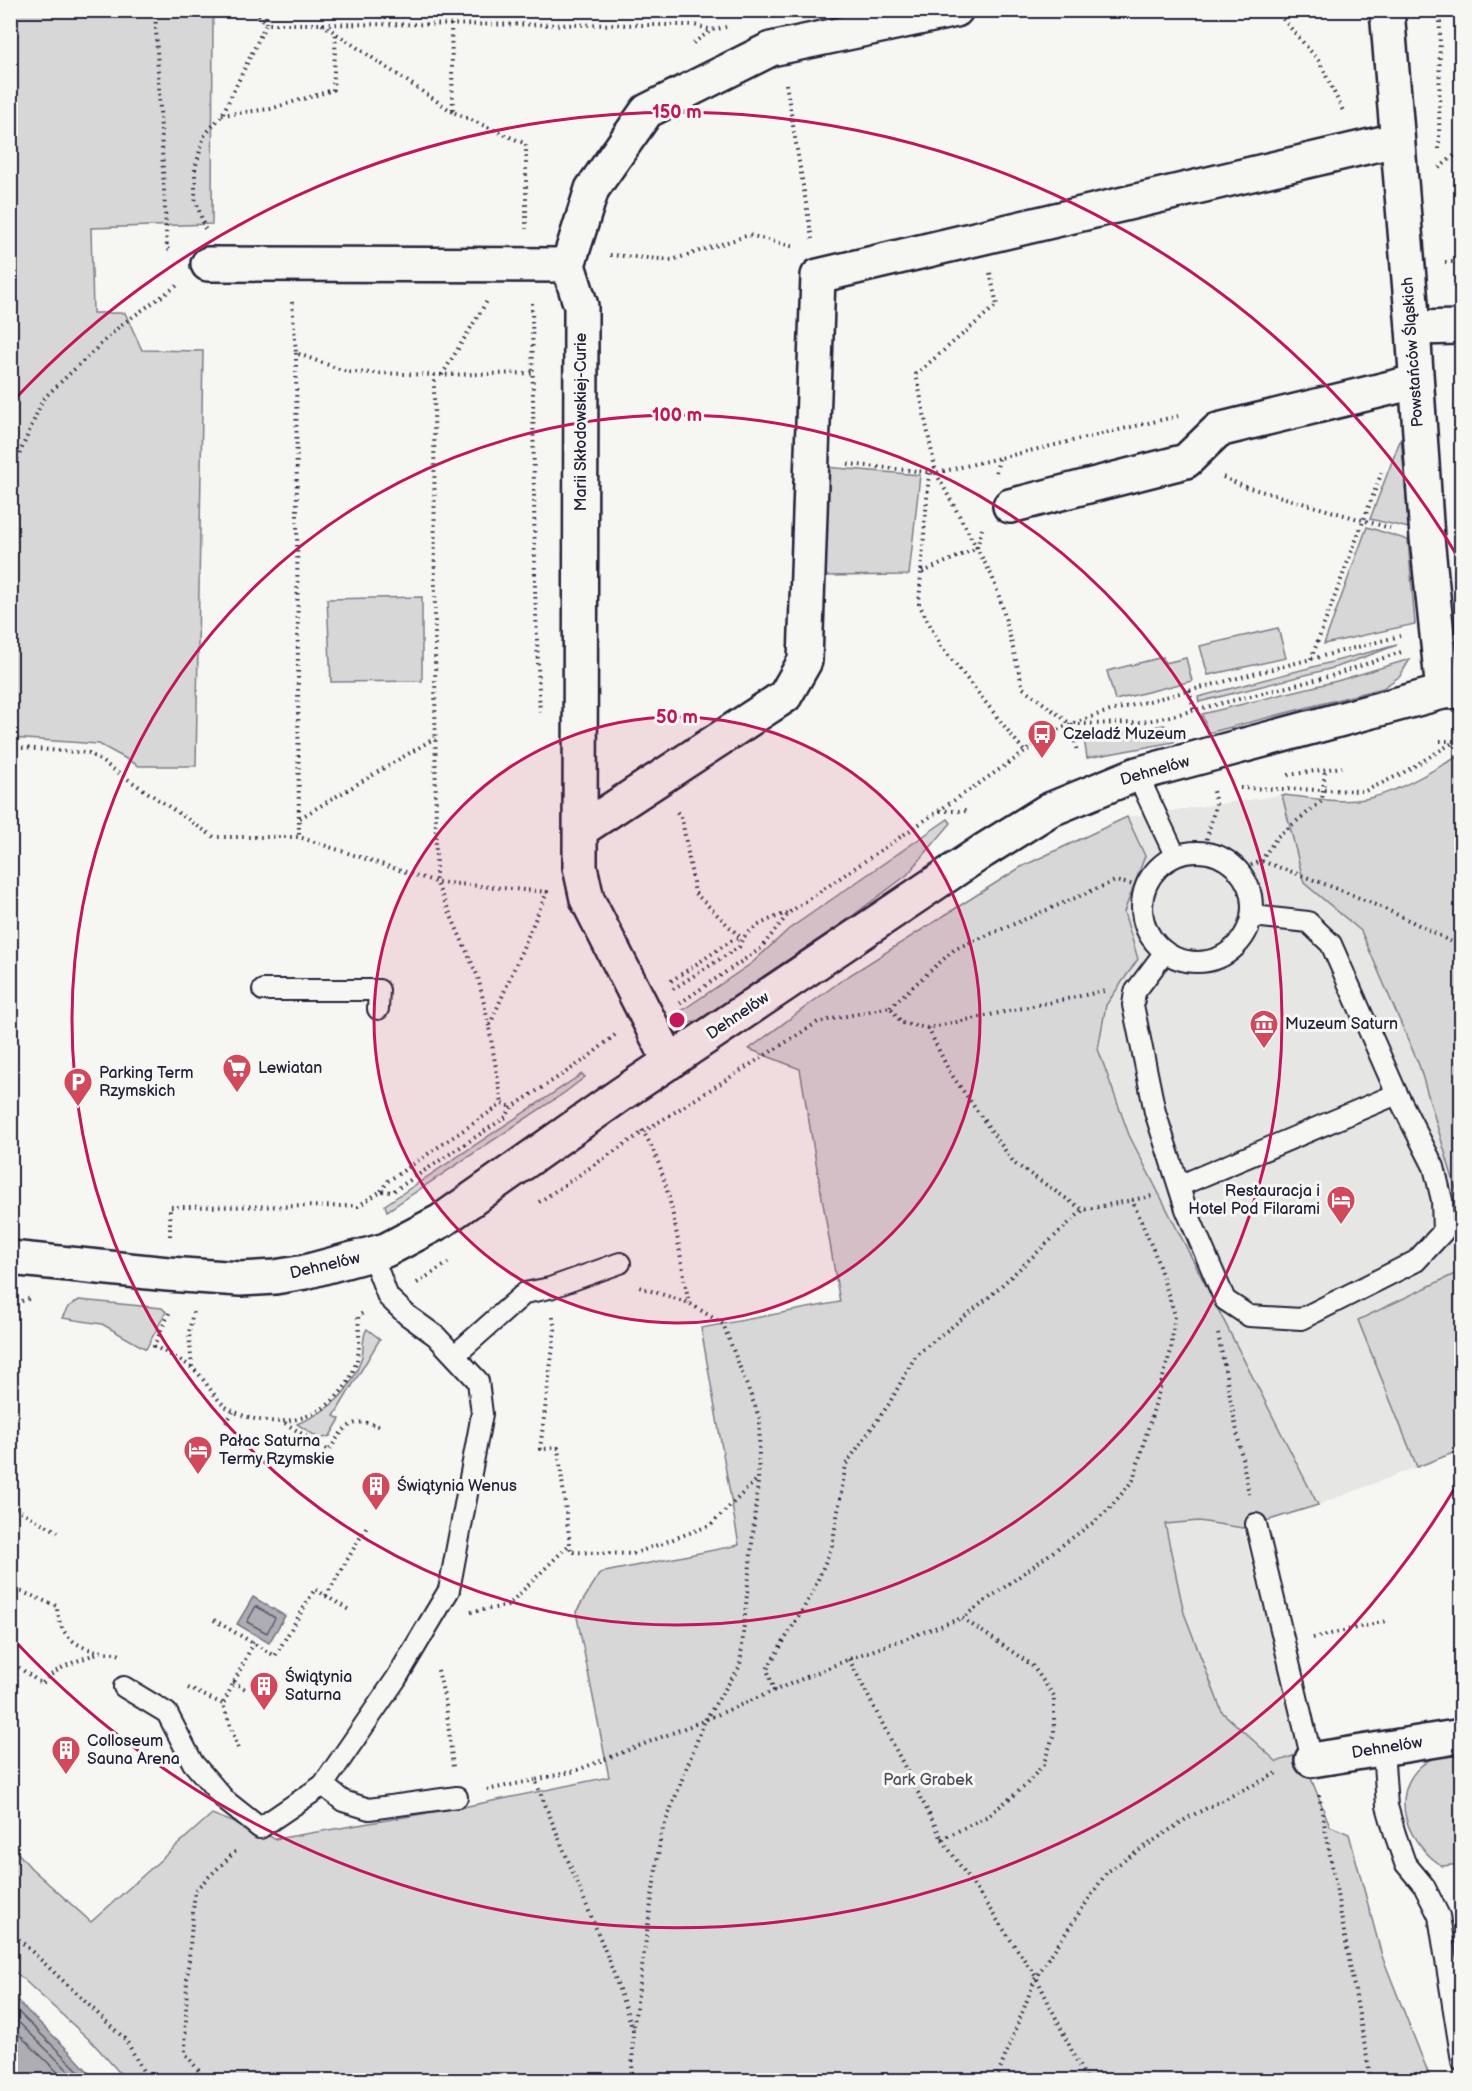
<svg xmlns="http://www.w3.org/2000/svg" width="1472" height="2091" viewBox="0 0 1472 2091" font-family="'Balsamiq Sans',sans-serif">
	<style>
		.built { fill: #e6e6e4 }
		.green { fill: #d7d7d7; stroke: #7c7c89; stroke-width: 1.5 }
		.water { fill: #adadb3; stroke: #757583; stroke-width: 1.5 }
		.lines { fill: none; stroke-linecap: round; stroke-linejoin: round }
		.shore { stroke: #5a5a6b; stroke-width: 1.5 }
		.lane-casing { stroke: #22223b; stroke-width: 24 }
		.street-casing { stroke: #22223b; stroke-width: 38 }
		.secondary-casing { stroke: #22223b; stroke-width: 38 }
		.path { stroke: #22223b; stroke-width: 4; stroke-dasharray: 1.5 4.5; stroke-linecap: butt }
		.lane { stroke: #f6f6f2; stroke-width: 20 }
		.street { stroke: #f6f6f2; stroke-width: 33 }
		.secondary { stroke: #f6f6f2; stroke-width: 33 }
		.ring { fill: none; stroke: #c2185b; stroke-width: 3 }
		.labels { text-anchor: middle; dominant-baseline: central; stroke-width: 6; stroke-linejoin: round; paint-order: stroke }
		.street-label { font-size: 16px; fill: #22223b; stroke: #f6f6f2 }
		.poi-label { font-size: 16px; fill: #22223b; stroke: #f6f6f2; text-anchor: start }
		.park-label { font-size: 16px; fill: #4f4f62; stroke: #f6f6f2 }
		.centre { fill: #c2185b; stroke: #f6f6f2; stroke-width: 3 }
		.ring-label { font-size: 18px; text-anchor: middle; font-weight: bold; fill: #c2185b; stroke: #f6f6f2; stroke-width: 6; stroke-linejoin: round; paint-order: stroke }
	</style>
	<rect width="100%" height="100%" fill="#f6f6f2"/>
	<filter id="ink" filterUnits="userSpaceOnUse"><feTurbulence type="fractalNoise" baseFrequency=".0167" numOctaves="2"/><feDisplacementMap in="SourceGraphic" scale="12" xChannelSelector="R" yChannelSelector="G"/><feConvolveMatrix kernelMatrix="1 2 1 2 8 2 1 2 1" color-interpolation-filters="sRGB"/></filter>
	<g filter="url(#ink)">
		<g class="built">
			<polygon points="1282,795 1304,883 1361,931 1419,1065 1461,1206 1461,1271 1359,1320 1417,1467 1318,1505 1129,1135 1098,1049 1106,1005 1138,959 1124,912 1145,856 1127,817"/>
			<polygon points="1199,1521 1243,1528 1301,1753 1277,1762 1222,1712 1184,1613 1165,1524"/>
		</g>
		<g class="green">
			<polygon points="10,11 213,11 212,224 91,228 93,313 125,313 142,350 203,351 196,766 139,766 99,744 11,738"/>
			<polygon points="1401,438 1409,528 1370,519"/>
			<polygon points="824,467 920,475 909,575 823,576"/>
			<polygon points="1367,527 1408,540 1415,624 1324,644"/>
			<polygon points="422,597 422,681 331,682 327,599"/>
			<polygon points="1278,628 1286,658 1208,675 1200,646"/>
			<polygon points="1397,645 1337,667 1199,702 1198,697"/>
			<polygon points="1163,657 1165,663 1186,658 1192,681 1115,700 1107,671"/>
			<polygon points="1410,659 1400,676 1383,688 1208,733 1202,714 1337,681"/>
			<polygon points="1164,725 1170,728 1174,742 1087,758 1084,738"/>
			<path d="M1461,755V1206L1419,1065L1361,931L1304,883L1282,795C1308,797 1338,804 1365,799C1398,793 1432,770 1461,755Z"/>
			<polygon points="1127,817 1145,856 1124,912 1138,959 1106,1005 1098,1049 1129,1135 1318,1505 1243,1528 1199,1521 1165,1524 1184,1613 1222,1712 1277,1762 1301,1753 1330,1826 1349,1834 1382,1956 1431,2080 126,2080 93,2043 11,1968 10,1844 31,1868 91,1922 212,1814 276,1839 463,1807 609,1777 576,1612 600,1573 739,1545 701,1328 840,1302 800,1069 749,1049 842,980 1021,867"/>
			<polygon points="948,819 951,823 907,875 844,922 697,1021 689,1023 677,1014 752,963 789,929"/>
			<polygon points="582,1074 585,1077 564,1093 387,1211 385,1205"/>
			<polygon points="1461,1271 1461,1450 1417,1467 1358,1320"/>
			<polygon points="79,1300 162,1308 166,1312 146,1349 102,1324 62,1318 68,1307"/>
			<path d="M367,1329L380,1339L334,1416L340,1419L330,1436L320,1439L297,1424C331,1410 352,1392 362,1356C364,1347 362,1335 367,1329Z"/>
			<path d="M1461,1749V1864L1442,1866C1388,1829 1389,1760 1461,1749Z"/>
		</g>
		<g class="water">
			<polygon points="253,1597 285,1616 269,1643 237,1624"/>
			<polygon points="11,1995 70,2052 96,2080 16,2080 11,2074"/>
		</g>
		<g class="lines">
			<g class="shore">
				<polygon points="256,1606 275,1618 267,1633 247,1622"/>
				<polyline points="10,2004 88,2080"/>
				<polyline points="10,2014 78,2080"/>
				<polyline points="10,2026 66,2080"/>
			</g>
			<g class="lane-casing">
				<g id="lane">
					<polyline points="1137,774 1175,855"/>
					<circle cx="1197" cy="907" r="55"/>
					<polyline points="1165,952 1135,992 1133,1005 1155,1112 1186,1209 1225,1300 1249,1316 1301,1319 1416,1261 1443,1232 1442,1200 1434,1167 1397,1094 1331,944 1308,922 1253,916"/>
					<polyline points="263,990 379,990 378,1009"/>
					<polyline points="1181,1185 1397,1094"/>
					<polyline points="455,1355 525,1293 550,1288 620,1263"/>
					<polyline points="1256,1524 1312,1760"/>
					<polyline points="124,1687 167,1713 193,1763 226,1801 260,1828 323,1785 396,1679 449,1590 482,1414 478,1381 436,1336 407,1315 388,1297 372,1255"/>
					<polyline points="1383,1749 1387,1806 1395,1834 1405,1863 1424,1886 1439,1916 1462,2061"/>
					<polyline points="323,1785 343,1801 369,1809 457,1797"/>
				</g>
			</g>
			<g class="street-casing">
				<g id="street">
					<polyline points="1387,10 1413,328 1427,538 1443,692"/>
					<polyline points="208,264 568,265"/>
					<polyline points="1413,328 1462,327"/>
					<polyline points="1010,506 1186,461 1218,430 1415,382"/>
					<polyline points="582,829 785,696 805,661 818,276 1396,140"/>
					<polyline points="670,1062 587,899 580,867 581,306 568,265 592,189 647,111 771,49 956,10"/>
					<polyline points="1312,1760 1462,1736"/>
				</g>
			</g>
			<g class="secondary-casing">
				<polyline id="secondary" points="10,1258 168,1274 240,1279 275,1277 305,1272 386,1250 441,1221 620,1095 983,851 1049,810 1137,774 1443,692 1462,691"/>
			</g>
			<g class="path">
				<polyline points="155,10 167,249 173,251"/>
				<polyline points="255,10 266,24"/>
				<polyline points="266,10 266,23"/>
				<polyline points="1275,10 1319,61 1344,113"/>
				<polyline points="1425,13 1462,13"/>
				<polyline points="322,24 453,112"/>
				<polyline points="451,24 453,112 526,144 526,229"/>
				<polyline points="693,43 712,30 726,27"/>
				<polyline points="786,84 812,239"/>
				<polyline points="222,115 270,109 333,90 336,33"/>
				<polyline points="1439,149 1440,10"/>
				<polyline points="1439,168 1462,149"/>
				<polyline points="205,229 195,198 195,169 204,136 222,115 266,24 694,25 712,30"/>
				<polyline points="610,255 672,260 749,235 795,247"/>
				<polyline points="1445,262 1462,262"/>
				<polyline points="990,273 997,305 916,374 936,473 992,576 1002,605 1023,688 1072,725 1077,752"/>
				<polyline points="292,302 296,353 347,372 434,375 436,882 547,892 489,1027 502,1104"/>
				<polyline points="532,303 535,588 540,716"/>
				<polyline points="296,353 299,837"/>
				<polyline points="1456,363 1459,377 1458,401"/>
				<polyline points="434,375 533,373"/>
				<polyline points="442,375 487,301"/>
				<polyline points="848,464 936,473 1178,416"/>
				<polyline points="996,472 999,459"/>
				<polyline points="929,473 921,573 977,548 982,529"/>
				<polyline points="10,476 43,399 121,325 178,285"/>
				<polyline points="1223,477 1243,486 1390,528"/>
				<polyline points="921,573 919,604 941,646 1024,751"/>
				<polyline points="1311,659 1383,469"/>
				<polyline points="1189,690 1194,710"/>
				<polyline points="1079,724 1135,723 1159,719 1331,676 1401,652"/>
				<polyline points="1440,741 1462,741"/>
				<polyline points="10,747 89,753 214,837 299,837 436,882 478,977 489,1026"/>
				<polyline points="1288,775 1342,767"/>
				<polyline points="1240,788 1365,791 1401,774 1454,742"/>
				<polyline points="940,811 970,811"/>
				<polyline points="677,812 682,819 695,893 741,938"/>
				<polyline points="300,818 435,738"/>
				<polyline points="1205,845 1216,804 1213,791"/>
				<polyline points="1261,861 1277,837 1322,801 1325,770"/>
				<path d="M1240,870L1261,861C1331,885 1397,911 1462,948"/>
				<polyline points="671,981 731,941 740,939"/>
				<path d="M673,989L739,947C744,928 772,918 790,912"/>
				<polyline points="1104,991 928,1028 949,1071 1014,1163 1083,1210 1152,1196"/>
				<polyline points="680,1003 760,949 790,912 1059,729 1099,714 1400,636"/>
				<polyline points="890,1007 955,949 1115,881 1145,887"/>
				<path d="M642,1130C672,1175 678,1250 689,1303"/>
				<polyline points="1456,1140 1462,1126"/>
				<polyline points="381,1191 388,1181 502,1104 512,1107"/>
				<polyline points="539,1202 643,1132 818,1022 890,1007 902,1023 928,1028"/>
				<polyline points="170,1236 170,1207 358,1206 381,1191 392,1192 506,1117 512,1107 586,1059 615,1035"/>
				<polyline points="417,1283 448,1263"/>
				<polyline points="10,1304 29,1299"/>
				<path d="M169,1313L154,1346C166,1353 180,1359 191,1367C208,1380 214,1403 235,1412C281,1434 338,1417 355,1366C361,1350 359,1333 358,1316L363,1313"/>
				<polyline points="553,1317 555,1330 540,1449 558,1448 571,1552 633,1554 711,1525 758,1478"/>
				<polyline points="1218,1334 1249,1494"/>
				<polyline points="192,1367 189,1333 193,1312"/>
				<polyline points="226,1423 233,1412"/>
				<path d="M285,1423L329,1451C343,1428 352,1415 381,1427"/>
				<polyline points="10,1505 58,1532"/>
				<path d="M10,1587L57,1606C58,1635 75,1648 103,1652C110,1653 116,1652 122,1656"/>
				<polyline points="326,1596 349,1610"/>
				<polyline points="471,1612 507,1606 570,1544"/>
				<polyline points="214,1620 275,1656 315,1589 326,1596 367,1526"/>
				<polyline points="1313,1638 1386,1621"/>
				<polyline points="849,1659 942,1839 1036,1977 1086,2080"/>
				<path d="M10,1669L14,1664L42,1684C56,1666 79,1661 100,1652"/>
				<polyline points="438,1670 446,1705 453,1767"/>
				<polyline points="233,1682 245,1689"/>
				<polyline points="10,1684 18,1690"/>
				<polyline points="188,1688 223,1704"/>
				<polyline points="774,1691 767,1669 812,1594 832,1546 846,1464 889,1404 916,1355 988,1298 1083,1210"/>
				<polyline points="238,1748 223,1704 254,1642"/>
				<polyline points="487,1790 535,1780"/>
				<polyline points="1319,1795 1371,2080"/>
				<polyline points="942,1839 988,1816 1025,1786 1043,1765 1054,1734 1054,1696 1032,1665 962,1618 1094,1522 1109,1509 1133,1480 1171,1350 1175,1315 1155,1254 1132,1200"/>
				<polyline points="10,1931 126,2040 148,2080"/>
				<polyline points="633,2030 609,1960 535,1780 575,1771 705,1720 740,1666 758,1482 760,1419 723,1324 689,1303 639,1287"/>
				<polyline points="206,2080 185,2053 187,1979 195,1890 238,1849"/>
				<polyline points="632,2080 633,2030 661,1834 705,1720 849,1659 962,1618"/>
				<polyline points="996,2080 1036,1977 1107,1872 1189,1817 1277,1773"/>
			</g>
			<use href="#lane" class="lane"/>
			<use href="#street" class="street"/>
			<use href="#secondary" class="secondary"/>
		</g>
	</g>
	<circle cx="677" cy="1020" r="303" fill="#c2185b" fill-opacity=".12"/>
	<g class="ring">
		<circle cx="677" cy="1020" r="303"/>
		<circle cx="677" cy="1020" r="605"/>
		<path d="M1459 1481A908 908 0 0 1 13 1639M13 401A908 908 0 0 1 1459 559"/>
	</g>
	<defs>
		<g id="bus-pin" transform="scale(1.5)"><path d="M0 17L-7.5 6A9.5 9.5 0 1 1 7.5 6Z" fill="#d1495b" stroke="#f6f6f2"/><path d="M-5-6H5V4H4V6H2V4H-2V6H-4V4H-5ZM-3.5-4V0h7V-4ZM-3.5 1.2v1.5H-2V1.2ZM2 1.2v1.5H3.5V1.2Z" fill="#fff"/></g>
		<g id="museum-pin" transform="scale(1.5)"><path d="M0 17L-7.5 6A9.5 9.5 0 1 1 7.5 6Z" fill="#d1495b" stroke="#f6f6f2"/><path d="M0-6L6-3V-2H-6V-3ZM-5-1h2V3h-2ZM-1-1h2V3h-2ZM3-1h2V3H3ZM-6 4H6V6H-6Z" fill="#fff"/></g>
		<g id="supermarket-pin" transform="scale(1.5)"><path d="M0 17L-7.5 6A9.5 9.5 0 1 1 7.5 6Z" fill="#d1495b" stroke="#f6f6f2"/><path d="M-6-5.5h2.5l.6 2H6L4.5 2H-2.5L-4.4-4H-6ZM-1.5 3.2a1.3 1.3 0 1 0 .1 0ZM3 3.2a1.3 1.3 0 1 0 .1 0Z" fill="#fff"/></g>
		<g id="parking-pin" transform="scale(1.5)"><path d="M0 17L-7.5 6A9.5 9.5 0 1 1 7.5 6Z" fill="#d1495b" stroke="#f6f6f2"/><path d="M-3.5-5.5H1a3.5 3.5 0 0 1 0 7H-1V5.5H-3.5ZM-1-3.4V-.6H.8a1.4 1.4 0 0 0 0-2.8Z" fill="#fff"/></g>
		<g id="hotel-pin" transform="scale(1.5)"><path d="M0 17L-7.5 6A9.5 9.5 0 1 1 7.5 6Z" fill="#d1495b" stroke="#f6f6f2"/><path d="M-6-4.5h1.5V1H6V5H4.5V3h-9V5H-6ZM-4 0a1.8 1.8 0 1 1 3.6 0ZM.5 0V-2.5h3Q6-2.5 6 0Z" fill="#fff"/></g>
		<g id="building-pin" transform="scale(1.5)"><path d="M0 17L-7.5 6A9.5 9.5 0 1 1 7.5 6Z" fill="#d1495b" stroke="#f6f6f2"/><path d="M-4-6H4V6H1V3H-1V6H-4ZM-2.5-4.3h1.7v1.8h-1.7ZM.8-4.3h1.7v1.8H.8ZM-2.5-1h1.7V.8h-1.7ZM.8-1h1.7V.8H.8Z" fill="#fff"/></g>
	</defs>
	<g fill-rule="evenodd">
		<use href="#bus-pin" x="1042" y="734"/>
		<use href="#museum-pin" x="1264" y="1024"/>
		<use href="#supermarket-pin" x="237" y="1068"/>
		<use href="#parking-pin" x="78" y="1082"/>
		<use href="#hotel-pin" x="1341" y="1200"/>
		<use href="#hotel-pin" x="198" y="1450"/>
		<use href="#building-pin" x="376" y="1486"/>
		<use href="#building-pin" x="264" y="1686"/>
		<use href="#building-pin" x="66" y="1750"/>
	</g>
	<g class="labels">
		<g class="street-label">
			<text transform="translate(1413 352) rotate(-94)">Powstańców Śląskich</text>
			<text transform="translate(581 422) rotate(-90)">Marii Skłodowskiej-Curie</text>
			<text transform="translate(1155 771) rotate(-16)">Dehnelów</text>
			<text transform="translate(738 1016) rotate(-34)">Dehnelów</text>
			<text transform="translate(325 1266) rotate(-13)">Dehnelów</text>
			<text transform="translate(1387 1748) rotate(-9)">Dehnelów</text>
		</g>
		<g class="poi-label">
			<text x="1063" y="734">Czeladź Muzeum</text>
			<text x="1285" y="1024">Muzeum Saturn</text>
			<text x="258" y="1068">Lewiatan</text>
			<text x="99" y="1073">Parking Term<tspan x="99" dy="18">Rzymskich</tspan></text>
			<text x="1320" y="1191" text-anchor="end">Restauracja i<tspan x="1320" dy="18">Hotel Pod Filarami</tspan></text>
			<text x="219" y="1441">Pałac Saturna<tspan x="219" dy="18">Termy Rzymskie</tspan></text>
			<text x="397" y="1486">Świątynia Wenus</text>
			<text x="285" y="1677">Świątynia<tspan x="285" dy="18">Saturna</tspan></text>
			<text x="87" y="1741">Colloseum<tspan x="87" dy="18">Sauna Arena</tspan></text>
		</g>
		<g class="park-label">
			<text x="928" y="1780">Park Grabek</text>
		</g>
	</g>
	<circle cx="677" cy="1020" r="9" class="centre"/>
	<g class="ring-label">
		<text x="677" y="118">150 m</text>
		<text x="677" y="421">100 m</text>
		<text x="677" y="723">50 m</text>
	</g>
	<rect width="1472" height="2091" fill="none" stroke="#f6f6f2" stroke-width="36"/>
	<rect x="18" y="18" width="1436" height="2055" fill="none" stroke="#22223b" stroke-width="2" filter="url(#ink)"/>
</svg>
